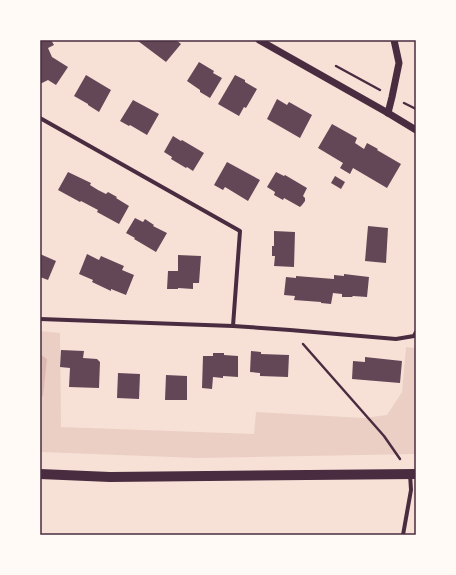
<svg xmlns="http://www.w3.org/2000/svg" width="456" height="575" viewBox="0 0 456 575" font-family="'Fira Sans Condensed',sans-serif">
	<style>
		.green { fill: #ebcfc5 }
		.water { fill: #dcb8b0 }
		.building { fill: #644757 }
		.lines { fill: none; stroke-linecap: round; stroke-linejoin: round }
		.path { stroke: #4a2c40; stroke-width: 2.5 }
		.minor { stroke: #4a2c40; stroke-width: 4 }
		.tertiary { stroke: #4a2c40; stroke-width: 7 }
		.primary { stroke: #4a2c40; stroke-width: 10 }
		.neatline { fill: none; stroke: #4a2c40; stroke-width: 1.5 }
	</style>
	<rect width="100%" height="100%" fill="#f7e1d7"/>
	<polygon class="green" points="40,331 60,333 61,427 254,434 256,412 364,418 387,415 402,392 406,347 416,348 416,454 197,458 40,452"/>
	<polygon class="water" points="40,354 47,359 43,396 40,398"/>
	<g class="building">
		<polygon points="40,40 51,40 54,45 48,48 52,57 68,67 56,85 48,80 40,84"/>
		<polygon points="139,40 176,40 181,44 166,62 138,41"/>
		<polygon points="199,62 214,71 213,73 222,78 210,98 200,92 200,90 187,81"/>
		<polygon points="86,75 111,90 99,112 88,105 88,104 74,96"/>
		<polygon points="235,75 245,80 245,82 257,89 246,108 244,107 239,116 218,104"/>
		<polygon points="277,99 287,105 289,102 312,115 300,138 267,119"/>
		<polygon points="133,100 159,114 147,135 130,125 129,126 120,121"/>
		<polygon points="332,124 357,138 355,143 364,149 367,143 378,149 377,150 401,164 387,188 353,168 350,174 340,168 343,163 318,148"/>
		<polygon points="173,136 181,141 182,140 204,153 193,171 187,167 186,168 171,159 172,157 164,152"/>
		<polygon points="227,162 260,180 248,201 225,187 223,190 214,185"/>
		<polygon points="68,172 91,183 90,185 98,190 106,194 108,192 117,197 116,198 129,206 119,224 97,212 98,210 81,201 80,202 58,190"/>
		<polygon points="276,172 284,176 285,175 307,188 303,196 305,198 305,201 302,205 300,207 284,198 283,200 274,195 275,192 267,187"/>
		<polygon points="335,176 345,182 341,189 331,183"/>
		<polygon points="135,218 143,222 145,219 154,225 153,226 167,233 156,252 134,239 135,238 126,233"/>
		<polygon points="368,226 388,228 386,263 365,261"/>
		<polygon points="274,231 295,232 294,267 274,266 275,256 272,256 272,246 274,246"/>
		<polygon points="40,254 56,261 48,280 40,277"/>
		<polygon points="87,254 99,260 101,256 124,266 122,270 134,275 126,295 111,289 111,291 92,282 93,280 79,274"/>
		<polygon points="178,255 201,256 199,283 193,283 193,289 178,288 178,289 167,289 168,271 178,271"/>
		<polygon points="344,274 369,277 367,297 353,296 352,297 342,297 342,294 333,293 331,304 321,303 321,302 294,300 295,296 284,295 286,277 296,278 296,276 334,279 334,275 344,276"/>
		<polygon points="61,350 84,351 83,358 97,359 100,362 99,388 69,387 70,368 60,367"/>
		<polygon points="251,351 261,352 261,354 289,355 288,377 260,376 260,373 250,372"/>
		<polygon points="213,353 224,353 224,355 238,356 238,377 223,376 223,378 213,377 212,389 202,388 203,356 213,356"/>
		<polygon points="365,357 402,361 400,383 352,379 353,361 365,362"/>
		<polygon points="118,373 140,374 139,399 117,398"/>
		<polygon points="166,375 187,376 187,400 165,400"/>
	</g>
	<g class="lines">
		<g class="path">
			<polyline points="336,66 380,90"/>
			<polyline points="404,103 416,109"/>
			<polyline points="303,344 384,436 400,459"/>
		</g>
		<g class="minor">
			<polyline points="40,118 240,231 233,326"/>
			<polyline points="40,319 233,326 290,330 396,339 414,336 416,332"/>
			<polyline points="403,535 411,490 410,474"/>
		</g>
		<g class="tertiary">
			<polyline points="259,40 388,113 416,130"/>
			<polyline points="388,113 392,97 399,63 394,40"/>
		</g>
		<polyline class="primary" points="40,474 110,477 416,474"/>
	</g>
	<rect width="456" height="575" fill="none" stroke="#fffaf5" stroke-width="82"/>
	<rect x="41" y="41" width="374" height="493" class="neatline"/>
</svg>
